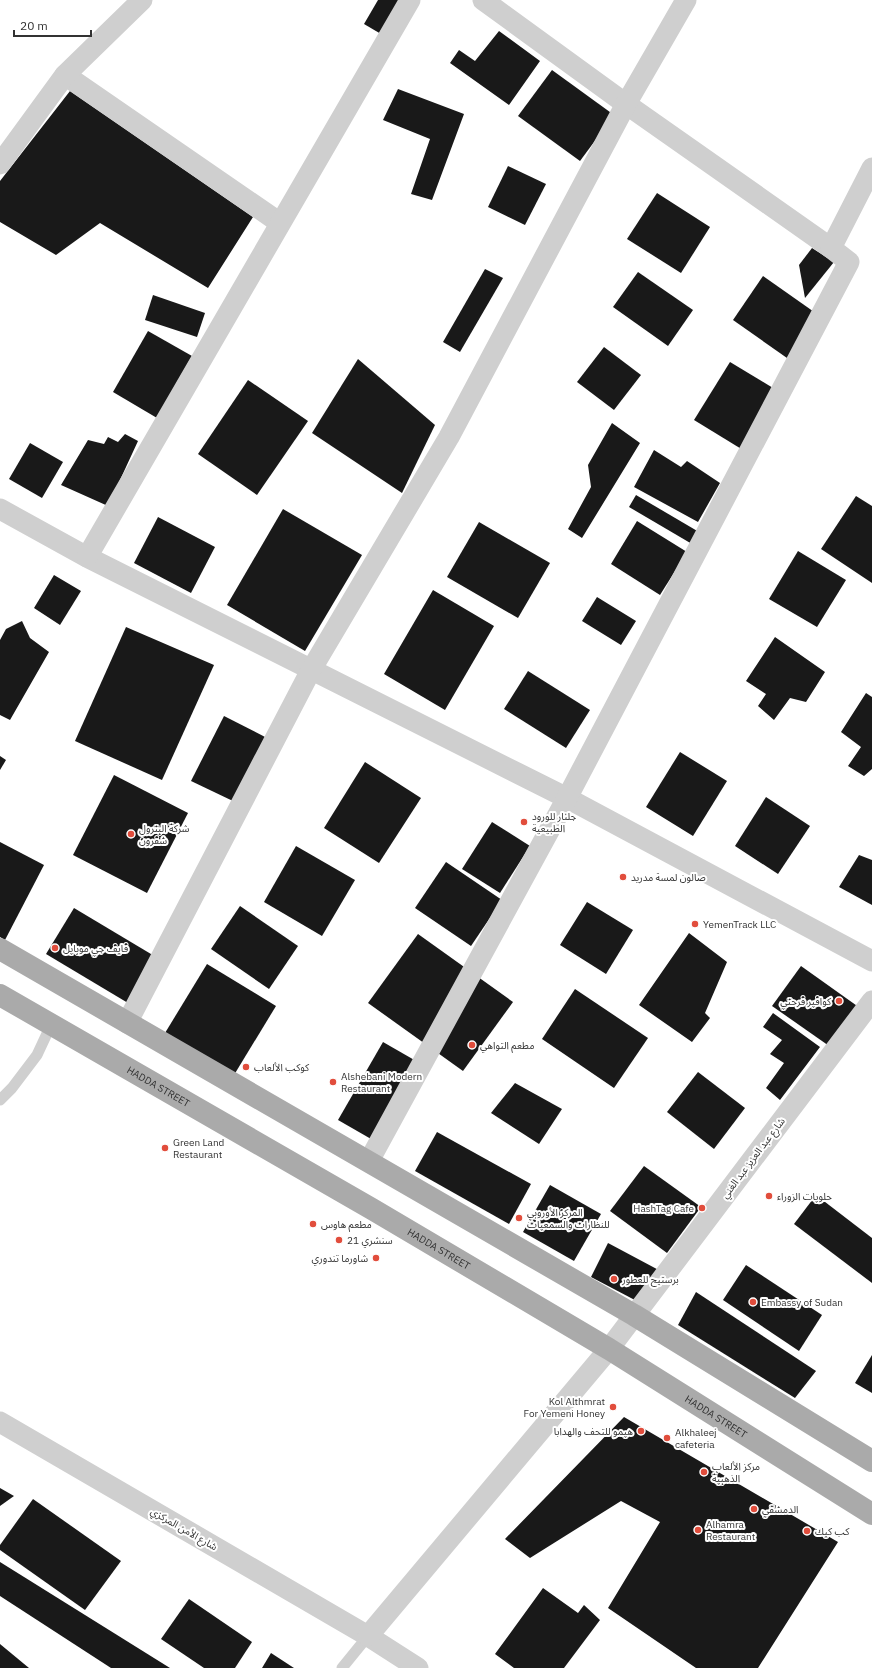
<svg xmlns="http://www.w3.org/2000/svg" width="872" height="1668" viewBox="0 0 872 1668" font-family="'IBM Plex Sans','Noto Sans Arabic',sans-serif">
	<style>
		.building { fill: #191919 }
		.lines { fill: none; stroke-linecap: round; stroke-linejoin: round }
		.lane { stroke: #cfcfcf; stroke-width: 11 }
		.street { stroke: #cfcfcf; stroke-width: 21 }
		.primary { stroke: #aaa; stroke-width: 22 }
		.poi-dot { fill: #e14d3c; stroke: #fff; stroke-width: 1.5 }
		.labels { text-anchor: middle; dominant-baseline: central; stroke-width: 4; stroke-linejoin: round; paint-order: stroke }
		.poi-label { font-size: 10px; fill: #323232; stroke: #fff; text-anchor: start }
		.street-label { font-size: 10px; fill: #323232; stroke: #fff }
	</style>
	<rect width="100%" height="100%" fill="#fff"/>
	<g class="building">
		<polygon points="378,0 400,0 381,34 364,24"/>
		<polygon points="499,31 540,61 509,105 450,63 459,50 475,61"/>
		<polygon points="552,70 614,115 580,161 518,116"/>
		<polygon points="398,89 464,114 432,200 411,194 430,139 383,120"/>
		<polygon points="70,91 253,217 208,288 100,223 56,255 0,222 0,181"/>
		<polygon points="508,166 546,184 525,225 488,207"/>
		<polygon points="657,193 710,227 681,273 627,239"/>
		<polygon points="812,248 834,262 805,298 799,265"/>
		<polygon points="485,269 503,278 460,352 443,342"/>
		<polygon points="638,272 693,310 668,346 613,307"/>
		<polygon points="763,276 817,314 787,358 733,320"/>
		<polygon points="153,295 205,313 197,337 145,320"/>
		<polygon points="148,331 192,356 157,418 113,392"/>
		<polygon points="604,347 641,375 614,410 577,382"/>
		<polygon points="358,359 435,425 402,493 312,433"/>
		<polygon points="730,362 778,391 743,450 694,420"/>
		<polygon points="248,380 308,421 257,495 198,454"/>
		<polygon points="612,423 640,443 582,538 568,529 591,487 588,465"/>
		<polygon points="125,434 138,441 108,506 61,485 88,440 104,444 108,437 118,442"/>
		<polygon points="30,443 63,462 42,498 9,479"/>
		<polygon points="654,450 681,467 687,461 720,483 698,522 634,487"/>
		<polygon points="636,495 699,532 692,544 629,507"/>
		<polygon points="856,496 872,506 872,583 821,549"/>
		<polygon points="283,509 362,555 305,651 227,605"/>
		<polygon points="158,517 215,547 191,593 134,563"/>
		<polygon points="637,521 687,552 660,595 611,564"/>
		<polygon points="479,522 550,563 518,618 447,577"/>
		<polygon points="798,551 846,580 817,627 769,599"/>
		<polygon points="54,575 81,591 60,625 34,608"/>
		<polygon points="433,590 494,626 445,710 384,674"/>
		<polygon points="597,597 636,621 621,645 582,621"/>
		<polygon points="22,621 30,638 49,652 10,720 0,715 0,640 6,629"/>
		<polygon points="126,627 214,665 162,780 75,741"/>
		<polygon points="775,637 825,672 806,702 790,698 774,720 758,706 766,694 746,681"/>
		<polygon points="528,671 590,710 566,748 504,709"/>
		<polygon points="866,693 872,697 872,769 864,776 848,766 861,747 841,732"/>
		<polygon points="224,716 267,738 235,802 191,781"/>
		<polygon points="680,752 727,781 693,836 646,807"/>
		<polygon points="0,756 6,760 0,770"/>
		<polygon points="365,762 421,798 379,863 324,828"/>
		<polygon points="114,775 188,813 147,893 73,855"/>
		<polygon points="766,797 810,826 778,874 735,846"/>
		<polygon points="492,822 530,846 500,893 462,869"/>
		<polygon points="0,842 44,865 5,940 0,937"/>
		<polygon points="296,846 355,880 322,936 264,902"/>
		<polygon points="859,855 872,860 872,905 839,887"/>
		<polygon points="446,862 502,900 471,946 415,908"/>
		<polygon points="587,902 633,930 606,974 560,945"/>
		<polygon points="240,906 298,946 269,989 211,949"/>
		<polygon points="74,908 161,960 133,1006 46,954"/>
		<polygon points="689,933 727,962 705,1013 710,1018 692,1042 639,1005"/>
		<polygon points="418,934 513,1002 463,1071 368,1003"/>
		<polygon points="207,964 276,1006 234,1075 165,1033"/>
		<polygon points="801,966 860,1008 832,1048 772,1006"/>
		<polygon points="575,989 648,1038 614,1088 542,1039"/>
		<polygon points="773,1013 820,1047 780,1100 766,1088 784,1063 770,1054 782,1040 763,1027"/>
		<polygon points="383,1042 430,1069 385,1147 338,1120"/>
		<polygon points="698,1072 745,1108 714,1149 667,1112"/>
		<polygon points="515,1083 562,1109 539,1144 491,1113"/>
		<polygon points="437,1132 531,1184 509,1224 415,1171"/>
		<polygon points="644,1166 701,1207 667,1253 610,1211"/>
		<polygon points="550,1185 601,1214 574,1261 523,1232"/>
		<polygon points="816,1195 872,1238 872,1283 794,1224"/>
		<polygon points="608,1243 668,1275 650,1308 591,1277"/>
		<polygon points="746,1265 822,1315 799,1351 723,1300"/>
		<polygon points="696,1292 816,1371 795,1398 678,1325"/>
		<polygon points="872,1355 872,1393 855,1383"/>
		<polygon points="624,1417 838,1542 758,1668 696,1668 608,1608 660,1522 621,1501 530,1558 505,1539"/>
		<polygon points="0,1488 14,1496 0,1506"/>
		<polygon points="33,1499 121,1561 85,1610 0,1550 0,1545"/>
		<polygon points="0,1562 170,1668 111,1668 0,1596"/>
		<polygon points="543,1588 578,1613 584,1605 600,1620 564,1668 514,1668 495,1654"/>
		<polygon points="189,1599 252,1642 235,1668 204,1668 161,1639"/>
		<polygon points="0,1644 29,1668 0,1668"/>
		<polygon points="271,1653 294,1668 262,1668"/>
	</g>
	<g class="lines">
		<g class="lane">
			<polyline points="0,1100 12,1088 37,1055 51,1025"/>
			<polyline points="342,1668 368,1636"/>
		</g>
		<g class="street">
			<polyline points="483,0 626,104 831,248"/>
			<polyline points="65,75 280,223"/>
			<polyline points="0,164 65,75 142,0"/>
			<polyline points="0,509 87,557 567,798 872,961"/>
			<polyline points="87,557 410,0"/>
			<polyline points="127,1023 311,670 449,437 626,104 686,0"/>
			<polyline points="369,1161 567,798 849,262 831,248 872,168"/>
			<polyline points="0,1422 368,1636 418,1668"/>
			<polyline points="368,1636 609,1349 872,1001"/>
		</g>
		<g class="primary">
			<polyline points="0,949 634,1315 872,1461"/>
			<path id="s1" d="M0,995L372,1209L609,1349L872,1514"/>
		</g>
	</g>
	<g class="poi-dot">
		<circle cx="524" cy="822" r="4"/>
		<circle cx="131" cy="834" r="4"/>
		<circle cx="623" cy="877" r="4"/>
		<circle cx="695" cy="924" r="4"/>
		<circle cx="55" cy="948" r="4"/>
		<circle cx="839" cy="1001" r="4"/>
		<circle cx="472" cy="1045" r="4"/>
		<circle cx="246" cy="1067" r="4"/>
		<circle cx="333" cy="1082" r="4"/>
		<circle cx="165" cy="1148" r="4"/>
		<circle cx="769" cy="1196" r="4"/>
		<circle cx="702" cy="1208" r="4"/>
		<circle cx="519" cy="1218" r="4"/>
		<circle cx="313" cy="1224" r="4"/>
		<circle cx="339" cy="1240" r="4"/>
		<circle cx="376" cy="1258" r="4"/>
		<circle cx="614" cy="1279" r="4"/>
		<circle cx="753" cy="1302" r="4"/>
		<circle cx="613" cy="1407" r="4"/>
		<circle cx="641" cy="1431" r="4"/>
		<circle cx="667" cy="1438" r="4"/>
		<circle cx="704" cy="1472" r="4"/>
		<circle cx="754" cy="1509" r="4"/>
		<circle cx="698" cy="1530" r="4"/>
		<circle cx="807" cy="1531" r="4"/>
	</g>
	<g class="labels">
		<g class="poi-label">
			<text x="532" y="816">جلنار للورود<tspan x="532" dy="12">الطبيعية</tspan></text>
			<text x="139" y="828">شركة البترول<tspan x="139" dy="12">شفرون</tspan></text>
			<text x="631" y="877">صالون لمسة مدريد</text>
			<text x="703" y="924">YemenTrack LLC</text>
			<text x="63" y="948">فايف جي موبايل</text>
			<text x="831" y="1001" text-anchor="end">كوافير فرحتي</text>
			<text x="480" y="1045">مطعم التواهي</text>
			<text x="254" y="1067">كوكب الألعاب</text>
			<text x="341" y="1076">Alshebani Modern<tspan x="341" dy="12">Restaurant</tspan></text>
			<text x="173" y="1142">Green Land<tspan x="173" dy="12">Restaurant</tspan></text>
			<text x="777" y="1196">حلويات الزوراء</text>
			<text x="694" y="1208" text-anchor="end">HashTag Cafe</text>
			<text x="527" y="1212">المركز الأوروبي<tspan x="527" dy="12">للنظارات والسمعيات</tspan></text>
			<text x="321" y="1224">مطعم هاوس</text>
			<text x="347" y="1240">21 سنشري</text>
			<text x="368" y="1258" text-anchor="end">شاورما تندوري</text>
			<text x="622" y="1279">برستيج للعطور</text>
			<text x="761" y="1302">Embassy of Sudan</text>
			<text x="605" y="1401" text-anchor="end">Kol Althmrat<tspan x="605" dy="12">For Yemeni Honey</tspan></text>
			<text x="633" y="1431" text-anchor="end">هيمو للتحف والهدابا</text>
			<text x="675" y="1432">Alkhaleej<tspan x="675" dy="12">cafeteria</tspan></text>
			<text x="712" y="1466">مركز الألعاب<tspan x="712" dy="12">الذهبية</tspan></text>
			<text x="762" y="1509">الدمشقي</text>
			<text x="706" y="1524">Alhamra<tspan x="706" dy="12">Restaurant</tspan></text>
			<text x="815" y="1531">كب كيك</text>
		</g>
		<g class="street-label">
			<text stroke="none"><textPath href="#s1" startOffset="183">HADDA STREET</textPath></text>
			<text transform="translate(753 1158) rotate(-53)">شارع عبد العزيز عبد الغني</text>
			<text stroke="none"><textPath href="#s1" startOffset="507">HADDA STREET</textPath></text>
			<text stroke="none"><textPath href="#s1" startOffset="831">HADDA STREET</textPath></text>
			<text transform="translate(184 1529) rotate(30)">شارع الأمن المركزي</text>
		</g>
	</g>
	<path d="M14 30v6h77v-6" fill="none" stroke="#323232" stroke-width="2"/>
	<text x="20" y="30" font-size="12" fill="#323232" stroke="#ffffff" stroke-width="3" paint-order="stroke">20 m</text>
</svg>
